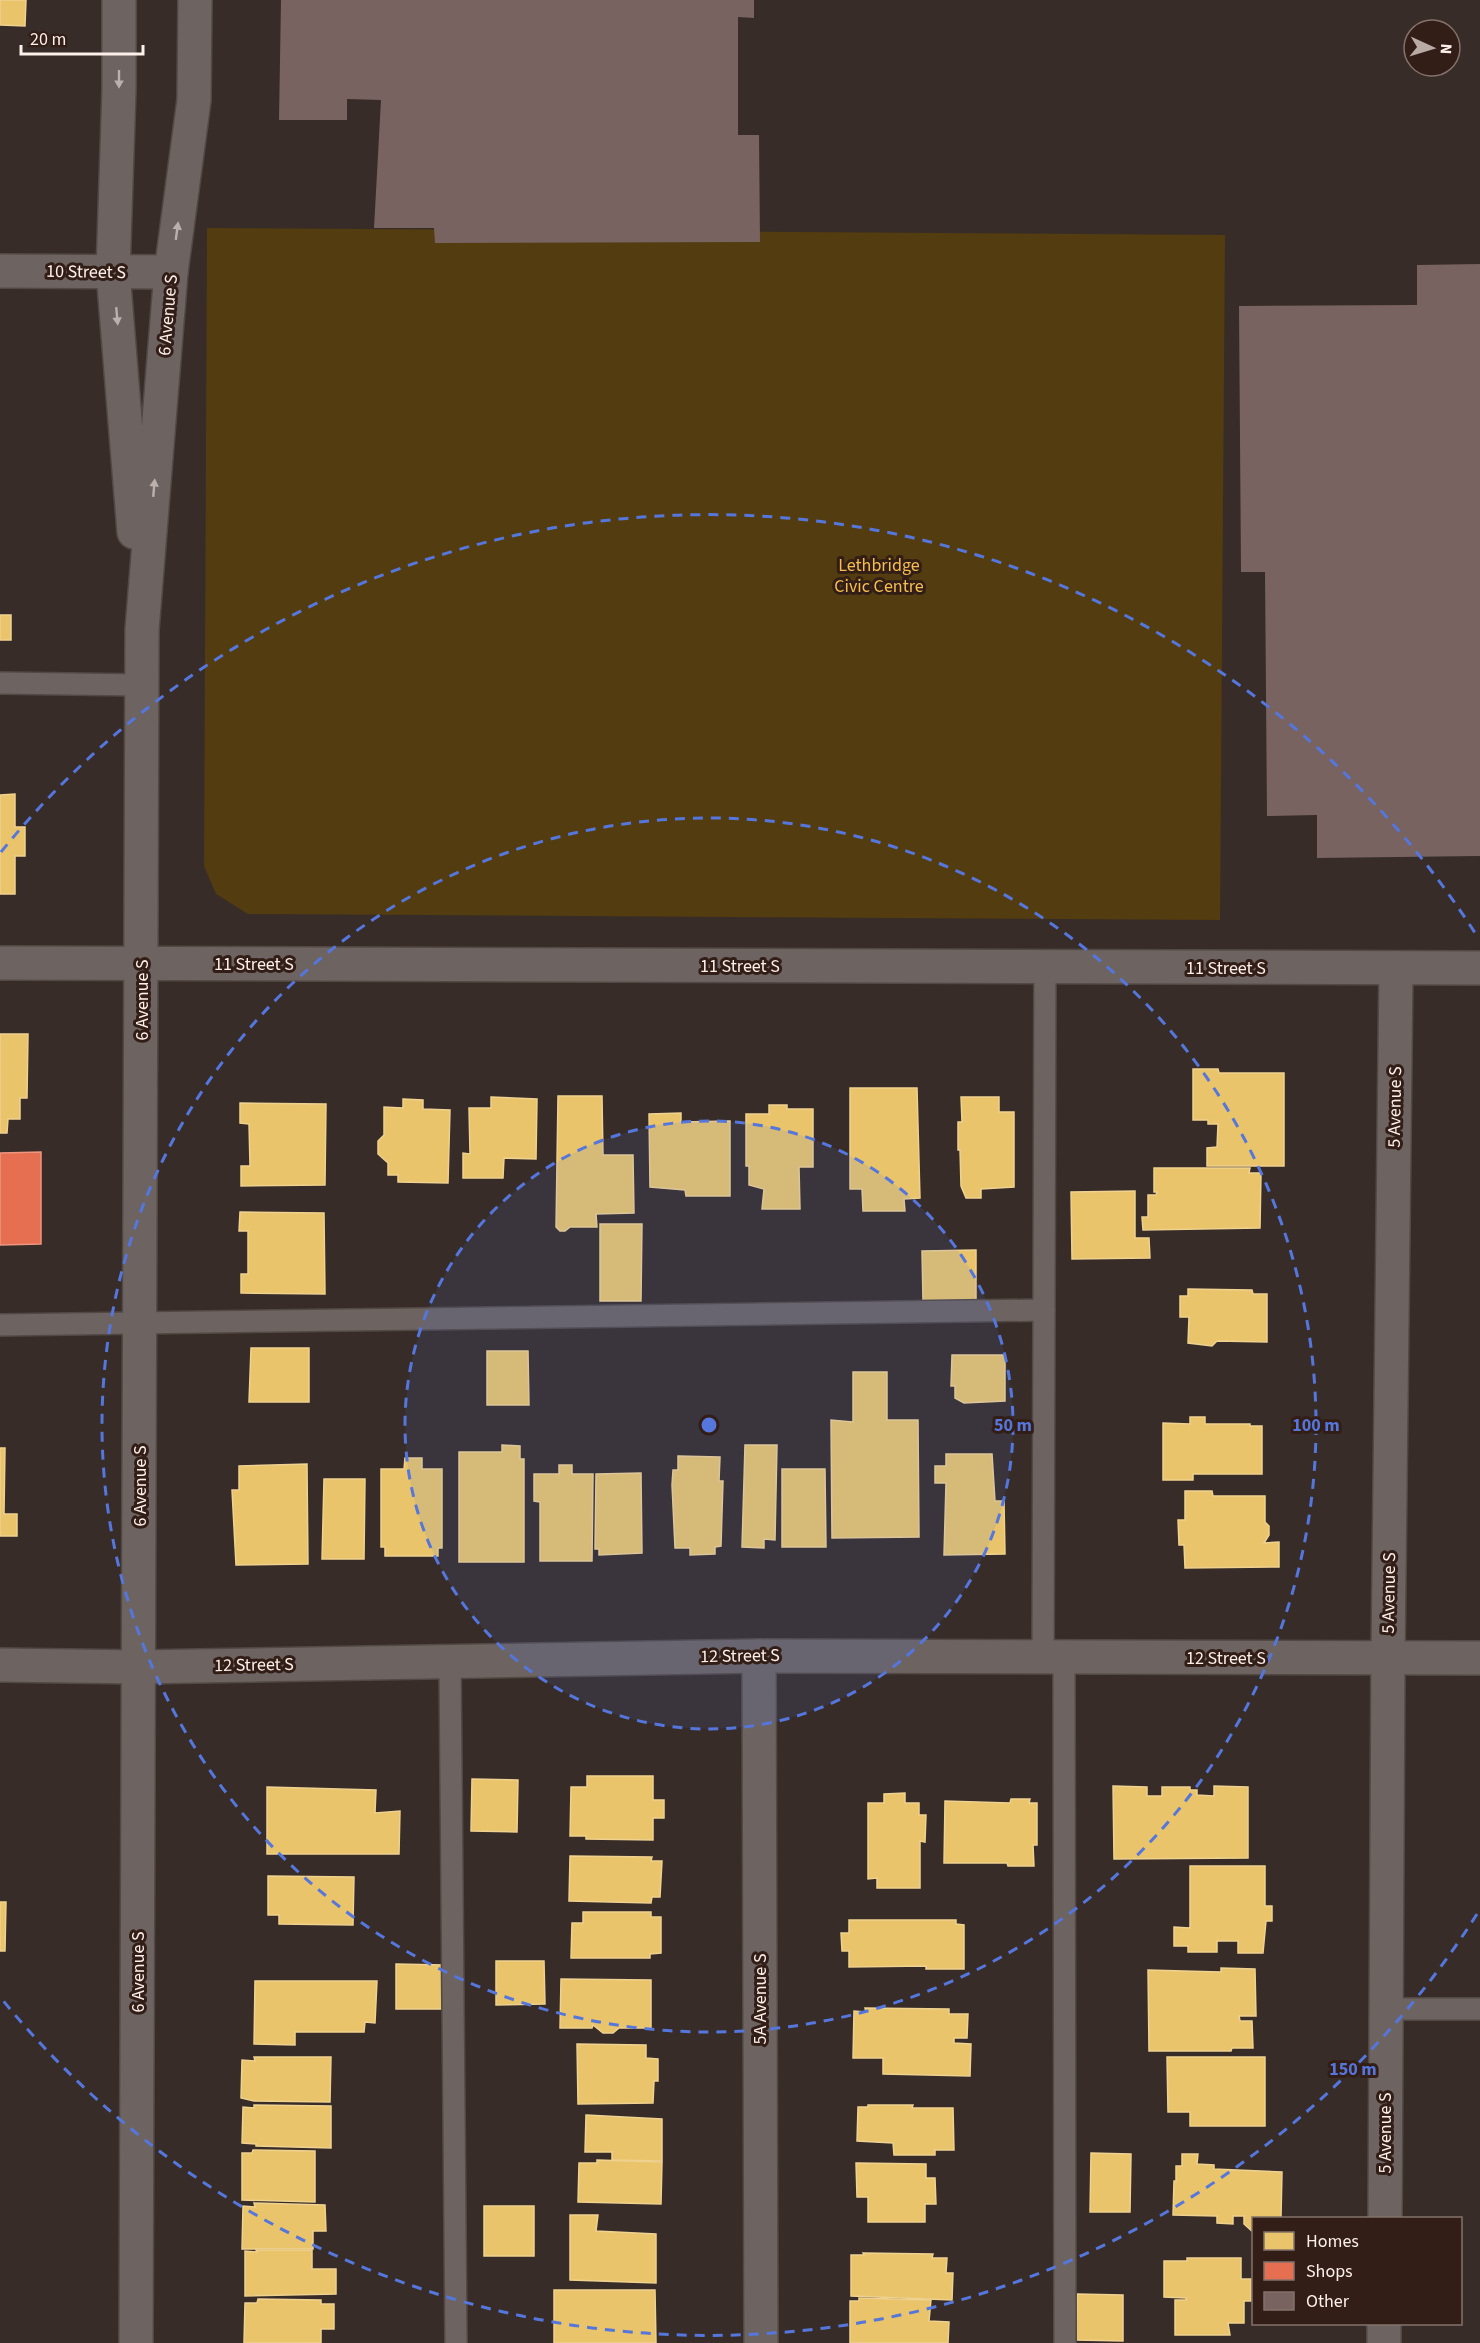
<svg xmlns="http://www.w3.org/2000/svg" width="1480" height="2343" viewBox="0 0 1480 2343" font-family="'Source Sans 3',sans-serif">
	<style>
		.green { fill: #533c10 }
		.homes { fill: #e9c46a; stroke: #efd190; stroke-width: 1.5 }
		.shops { fill: #e76f51; stroke: #ee957f; stroke-width: 1.5 }
		.building { fill: #786361 }
		.lines { fill: none; stroke-linecap: round; stroke-linejoin: round }
		.lane-casing { stroke: #534944; stroke-width: 24 }
		.street-casing { stroke: #534944; stroke-width: 36 }
		.secondary-casing { stroke: #534944; stroke-width: 36 }
		.lane { stroke: #6d6461; stroke-width: 21 }
		.street { stroke: #6d6461; stroke-width: 33 }
		.secondary { stroke: #6d6461; stroke-width: 33 }
		.oneway { fill: #bcb0ac }
		.ring { fill: none; stroke: #5576dc; stroke-width: 3; stroke-dasharray: 10 8 }
		.labels { text-anchor: middle; dominant-baseline: central; stroke-width: 6; stroke-linejoin: round; paint-order: stroke }
		.street-label { font-size: 18px; fill: #fdefea; stroke: #321e17 }
		.park-label { font-size: 18px; fill: #f5be4e; stroke: #321e17 }
		.centre { fill: #5576dc; stroke: #321e17; stroke-width: 3 }
		.ring-label { font-size: 18px; text-anchor: middle; font-weight: bold; fill: #5576dc; stroke: #321e17; stroke-width: 6; stroke-linejoin: round; paint-order: stroke }
	</style>
	<rect width="100%" height="100%" fill="#372c27"/>
	<polygon class="green" points="207,228 1225,235 1220,920 248,914 216,894 204,866"/>
	<g class="homes">
		<polygon points="0,0 26,0 25,26 0,25"/>
		<rect x="0" y="615" width="11" height="25"/>
		<polygon points="15,794 15,827 25,827 25,856 15,856 15,894 0,894 0,795"/>
		<polygon points="0,1034 28,1034 27,1098 20,1098 20,1119 8,1119 7,1133 0,1133"/>
		<polygon points="1193,1069 1218,1069 1219,1073 1284,1073 1284,1166 1207,1166 1207,1148 1217,1147 1218,1124 1208,1124 1208,1120 1193,1120"/>
		<polygon points="850,1088 917,1088 920,1198 904,1199 905,1211 863,1211 862,1189 850,1189"/>
		<polygon points="558,1096 602,1096 603,1155 633,1155 634,1213 596,1214 597,1227 570,1227 565,1231 560,1231 556,1227"/>
		<polygon points="491,1097 537,1099 536,1159 504,1158 503,1178 463,1178 463,1153 470,1154 469,1108 491,1108"/>
		<polygon points="961,1097 999,1097 999,1112 1014,1112 1014,1187 981,1189 981,1198 966,1198 961,1186 960,1150 958,1150 958,1122 962,1122"/>
		<polygon points="403,1099 423,1100 423,1109 450,1110 448,1183 398,1182 398,1175 388,1175 388,1163 378,1154 378,1141 384,1135 384,1107 403,1108"/>
		<polygon points="240,1103 326,1104 325,1185 241,1186 241,1166 250,1166 249,1124 240,1123"/>
		<polygon points="769,1105 787,1105 787,1109 813,1109 813,1167 799,1167 800,1209 762,1209 764,1189 749,1185 749,1166 746,1166 746,1114 769,1114"/>
		<polygon points="681,1113 681,1122 730,1121 730,1196 686,1196 685,1190 650,1187 649,1114"/>
		<polygon points="1154,1168 1250,1168 1249,1173 1261,1173 1260,1228 1143,1230 1142,1217 1148,1217 1148,1195 1156,1195 1157,1192 1154,1192"/>
		<polygon points="1135,1191 1135,1238 1149,1238 1150,1258 1072,1259 1071,1192"/>
		<polygon points="240,1212 324,1213 325,1294 241,1293 241,1274 248,1274 248,1231 239,1231"/>
		<polygon points="600,1224 642,1224 641,1301 600,1301"/>
		<polygon points="976,1250 976,1302 923,1302 922,1251"/>
		<polygon points="1188,1289 1252,1290 1253,1294 1267,1294 1267,1342 1217,1341 1212,1346 1188,1343 1189,1317 1180,1317 1180,1296 1188,1296"/>
		<polygon points="251,1348 309,1348 309,1402 249,1402"/>
		<polygon points="487,1351 528,1351 529,1405 487,1405"/>
		<polygon points="952,1355 1005,1355 1005,1401 964,1403 955,1398 955,1386 951,1386"/>
		<polygon points="853,1372 887,1372 887,1420 918,1420 919,1537 832,1538 831,1420 853,1422"/>
		<polygon points="1190,1417 1205,1417 1205,1424 1250,1424 1250,1426 1262,1426 1262,1474 1193,1474 1193,1480 1163,1480 1163,1423 1190,1424"/>
		<polygon points="502,1445 520,1446 520,1459 524,1459 524,1562 459,1562 459,1452 502,1452"/>
		<polygon points="745,1445 777,1445 775,1540 764,1539 764,1548 742,1547"/>
		<polygon points="0,1448 5,1448 4,1514 17,1514 17,1536 0,1536"/>
		<polygon points="946,1454 992,1454 995,1501 1004,1501 1005,1554 944,1555 946,1483 935,1483 935,1466 946,1466"/>
		<polygon points="678,1456 720,1457 719,1481 723,1481 721,1546 715,1547 715,1554 690,1555 690,1548 675,1548 672,1485 673,1470 678,1470"/>
		<polygon points="405,1458 422,1458 422,1469 442,1469 442,1548 438,1548 438,1556 385,1556 385,1547 381,1547 381,1469 404,1469"/>
		<polygon points="307,1464 308,1564 236,1565 232,1490 239,1490 239,1466"/>
		<polygon points="559,1465 572,1465 572,1474 593,1474 592,1561 540,1561 540,1502 534,1501 534,1474 559,1474"/>
		<polygon points="782,1469 825,1469 826,1547 782,1547"/>
		<polygon points="641,1473 642,1553 599,1555 599,1549 595,1549 596,1474"/>
		<polygon points="324,1479 365,1479 364,1559 322,1559"/>
		<polygon points="1185,1491 1212,1491 1213,1496 1265,1496 1265,1522 1269,1526 1269,1535 1264,1543 1279,1542 1279,1567 1185,1568 1184,1545 1179,1545 1178,1520 1185,1520"/>
		<polygon points="587,1776 653,1776 653,1800 664,1800 664,1818 653,1818 653,1840 586,1839 586,1836 570,1836 571,1787 587,1787"/>
		<polygon points="472,1779 518,1780 517,1832 471,1831"/>
		<polygon points="1113,1786 1147,1787 1147,1796 1162,1796 1162,1787 1190,1787 1190,1790 1197,1790 1197,1795 1214,1796 1214,1786 1248,1787 1248,1858 1114,1859"/>
		<polygon points="267,1787 376,1790 375,1813 400,1811 399,1854 267,1854"/>
		<polygon points="905,1793 905,1803 919,1803 919,1815 926,1815 925,1842 920,1841 920,1888 877,1888 877,1878 868,1879 868,1803 884,1803 884,1794"/>
		<polygon points="1011,1799 1030,1799 1029,1803 1037,1803 1037,1845 1033,1845 1034,1866 1008,1866 1007,1863 944,1863 945,1801 1010,1803"/>
		<polygon points="570,1856 652,1857 651,1861 662,1861 660,1897 652,1897 651,1903 569,1901"/>
		<polygon points="1190,1866 1265,1866 1265,1906 1272,1906 1272,1921 1266,1921 1263,1953 1238,1953 1238,1941 1217,1941 1217,1952 1188,1952 1188,1946 1174,1946 1174,1927 1190,1928"/>
		<polygon points="268,1876 354,1877 353,1925 279,1924 279,1915 268,1915"/>
		<polygon points="0,1902 6,1902 5,1951 0,1951"/>
		<polygon points="583,1912 651,1912 651,1917 661,1917 661,1953 650,1954 650,1958 571,1958 572,1923 583,1923"/>
		<polygon points="849,1920 956,1920 956,1924 964,1925 964,1969 926,1969 926,1966 849,1967 849,1951 842,1951 841,1933 849,1933"/>
		<polygon points="496,1961 544,1961 545,2004 496,2005"/>
		<polygon points="396,1964 444,1965 445,2009 396,2009"/>
		<polygon points="1221,1968 1255,1969 1256,2016 1239,2016 1240,2021 1252,2021 1253,2048 1232,2048 1231,2051 1149,2051 1148,1970 1221,1972"/>
		<polygon points="561,1979 651,1980 651,2028 619,2028 613,2033 603,2033 593,2025 592,2028 560,2028"/>
		<polygon points="255,1981 377,1981 375,2023 365,2022 364,2032 295,2032 295,2045 254,2044"/>
		<polygon points="865,2008 949,2009 949,2014 968,2014 967,2038 954,2038 954,2043 971,2044 970,2076 883,2074 883,2058 853,2058 854,2011 866,2012"/>
		<polygon points="577,2044 646,2045 646,2058 658,2059 658,2081 654,2081 653,2103 578,2104"/>
		<polygon points="254,2057 331,2057 330,2102 254,2101 241,2098 242,2060 255,2061"/>
		<polygon points="1167,2057 1265,2057 1265,2126 1190,2126 1190,2112 1168,2112"/>
		<polygon points="254,2105 331,2106 331,2148 256,2146 256,2144 242,2143 243,2107 254,2108"/>
		<polygon points="868,2105 913,2105 912,2108 953,2108 954,2150 935,2150 935,2155 894,2155 893,2143 857,2141 858,2107 868,2107"/>
		<polygon points="586,2115 662,2119 662,2161 612,2160 612,2152 585,2152"/>
		<polygon points="253,2150 315,2151 315,2202 242,2200 242,2153 252,2153"/>
		<polygon points="1091,2153 1131,2154 1130,2212 1090,2212"/>
		<polygon points="1182,2154 1198,2154 1197,2164 1214,2165 1214,2169 1282,2172 1281,2218 1254,2218 1254,2233 1244,2224 1244,2216 1233,2216 1233,2224 1217,2223 1217,2216 1173,2215 1174,2181 1176,2181 1176,2166 1182,2166"/>
		<polygon points="597,2160 662,2162 661,2204 578,2202 579,2163 597,2163"/>
		<polygon points="856,2163 926,2164 926,2178 935,2178 936,2204 925,2204 925,2222 868,2222 868,2197 857,2197"/>
		<polygon points="254,2203 325,2205 326,2231 313,2231 313,2249 242,2249 243,2206 255,2207"/>
		<rect x="484" y="2206" width="50" height="50"/>
		<polygon points="570,2215 598,2215 596,2231 656,2234 656,2283 570,2280"/>
		<polygon points="256,2250 312,2250 312,2269 336,2269 336,2294 245,2296 245,2251 257,2252"/>
		<polygon points="863,2253 933,2254 932,2258 947,2258 946,2273 953,2273 952,2300 851,2296 851,2255 864,2255"/>
		<polygon points="1187,2258 1241,2258 1241,2279 1251,2279 1251,2301 1244,2301 1244,2323 1228,2323 1230,2335 1175,2335 1175,2300 1186,2300 1186,2298 1164,2297 1164,2261 1187,2261"/>
		<polygon points="554,2290 655,2290 656,2343 554,2343"/>
		<polygon points="1077,2294 1123,2295 1123,2341 1076,2340"/>
		<polygon points="859,2298 931,2300 929,2321 949,2322 948,2343 850,2343 850,2301 859,2301"/>
		<polygon points="258,2299 321,2300 321,2304 334,2304 334,2329 321,2329 321,2343 244,2343 245,2303 257,2303"/>
	</g>
	<polygon class="shops" points="41,1152 41,1244 0,1245 0,1153"/>
	<g class="building">
		<polygon points="281,0 754,0 754,18 738,17 738,135 759,135 760,242 435,243 434,228 374,228 381,100 347,99 347,120 279,120"/>
		<polygon points="1480,264 1480,856 1317,858 1317,815 1267,816 1265,572 1241,572 1239,306 1417,305 1417,265"/>
	</g>
	<g class="lines">
		<g class="lane-casing">
			<g id="lane">
				<polyline points="0,683 142,685"/>
				<polyline points="0,1325 1044,1310"/>
				<polyline points="1043,1657 1045,967"/>
				<polyline points="1064,1657 1065,2343"/>
				<polyline points="450,1661 456,2343"/>
				<polyline points="1386,2009 1480,2009"/>
			</g>
		</g>
		<g class="street-casing">
			<g id="street">
				<polyline points="0,271 171,272"/>
				<polyline points="0,963 1480,968"/>
				<polyline points="759,1656 761,2343"/>
				<polyline points="0,1665 139,1667 759,1656 1480,1658"/>
				<polyline points="1385,2218 1388,1659 1396,968"/>
				<polyline points="1384,2343 1384,2324"/>
			</g>
		</g>
		<g class="secondary-casing">
			<g id="secondary">
				<polyline points="119,0 119,90 113,272 134,532"/>
				<polyline points="136,2343 142,630 171,272 194,100 195,0"/>
			</g>
		</g>
		<use href="#lane" class="lane"/>
		<use href="#street" class="street"/>
		<use href="#secondary" class="secondary"/>
	</g>
	<defs><path id="oneway-solid" d="M-6-.8H1V-3.2L6.5 0L1 3.2V.8H-6Z" transform="scale(1.5)"/></defs>
	<g class="oneway">
		<use href="#oneway-solid" transform="translate(119 79) rotate(90)"/>
		<use href="#oneway-solid" transform="translate(177 231) rotate(-82)"/>
		<use href="#oneway-solid" transform="translate(117 316) rotate(85)"/>
		<use href="#oneway-solid" transform="translate(154 488) rotate(-85)"/>
	</g>
	<circle cx="709" cy="1425" r="304" fill="#5576dc" fill-opacity=".12"/>
	<g class="ring">
		<circle cx="709" cy="1425" r="304"/>
		<circle cx="709" cy="1425" r="607"/>
		<path d="M1477 1914A911 911 0 0 1 1 1998M1 852A911 911 0 0 1 1477 936"/>
	</g>
	<g class="labels">
		<g class="street-label">
			<text transform="translate(86 272) rotate(1)">10 Street S</text>
			<text transform="translate(168 315) rotate(-85)">6 Avenue S</text>
			<text x="254" y="964">11 Street S</text>
			<text x="740" y="966">11 Street S</text>
			<text x="1226" y="968">11 Street S</text>
			<text transform="translate(142 1000) rotate(-90)">6 Avenue S</text>
			<text transform="translate(1395 1107) rotate(-89)">5 Avenue S</text>
			<text transform="translate(140 1486) rotate(-90)">6 Avenue S</text>
			<text transform="translate(1389 1593) rotate(-89)">5 Avenue S</text>
			<text transform="translate(740 1656) rotate(-1)">12 Street S</text>
			<text x="1226" y="1658">12 Street S</text>
			<text transform="translate(254 1665) rotate(-1)">12 Street S</text>
			<text transform="translate(138 1972) rotate(-90)">6 Avenue S</text>
			<text transform="translate(760 1999) rotate(-90)">5A Avenue S</text>
			<text transform="translate(1385 2133) rotate(-90)">5 Avenue S</text>
		</g>
		<g class="park-label">
			<text x="879" y="565">Lethbridge<tspan x="879" dy="21">Civic Centre</tspan></text>
		</g>
	</g>
	<circle cx="709" cy="1425" r="9" class="centre"/>
	<g class="ring-label">
		<text x="1013" y="1431">50 m</text>
		<text x="1316" y="1431">100 m</text>
		<text x="1353" y="2075">150 m</text>
	</g>
	<rect x="1252" y="2217" width="210" height="108" fill="#321e17" stroke="#83726b" stroke-width="1.5"/>
	<rect x="1264" y="2232" width="30" height="18" fill="#e9c46a" stroke="#83726b" stroke-width="1.5"/>
	<text x="1306" y="2247" font-size="18" fill="#fdefea">Homes</text>
	<rect x="1264" y="2262" width="30" height="18" fill="#e76f51" stroke="#83726b" stroke-width="1.5"/>
	<text x="1306" y="2277" font-size="18" fill="#fdefea">Shops</text>
	<rect x="1264" y="2292" width="30" height="18" fill="#786361" stroke="#83726b" stroke-width="1.5"/>
	<text x="1306" y="2307" font-size="18" fill="#fdefea">Other</text>
	<g transform="translate(1432 48) rotate(94)"><circle r="28" fill="#321e17" stroke="#83726b" stroke-width="1.5"/>
	<path d="M0-4.5L10 22L0 15L-10 22Z" fill="#b8aba6"/>
	<text y="-9" font-size="16" font-weight="bold" text-anchor="middle" fill="#fdefea">N</text>
	</g>
	<path d="M21 45v9h122v-9" fill="none" stroke="#fdefea" stroke-width="3"/>
	<text x="30" y="45" font-size="18" fill="#fdefea" stroke="#321e17" stroke-width="4.5" paint-order="stroke">20 m</text>
</svg>
